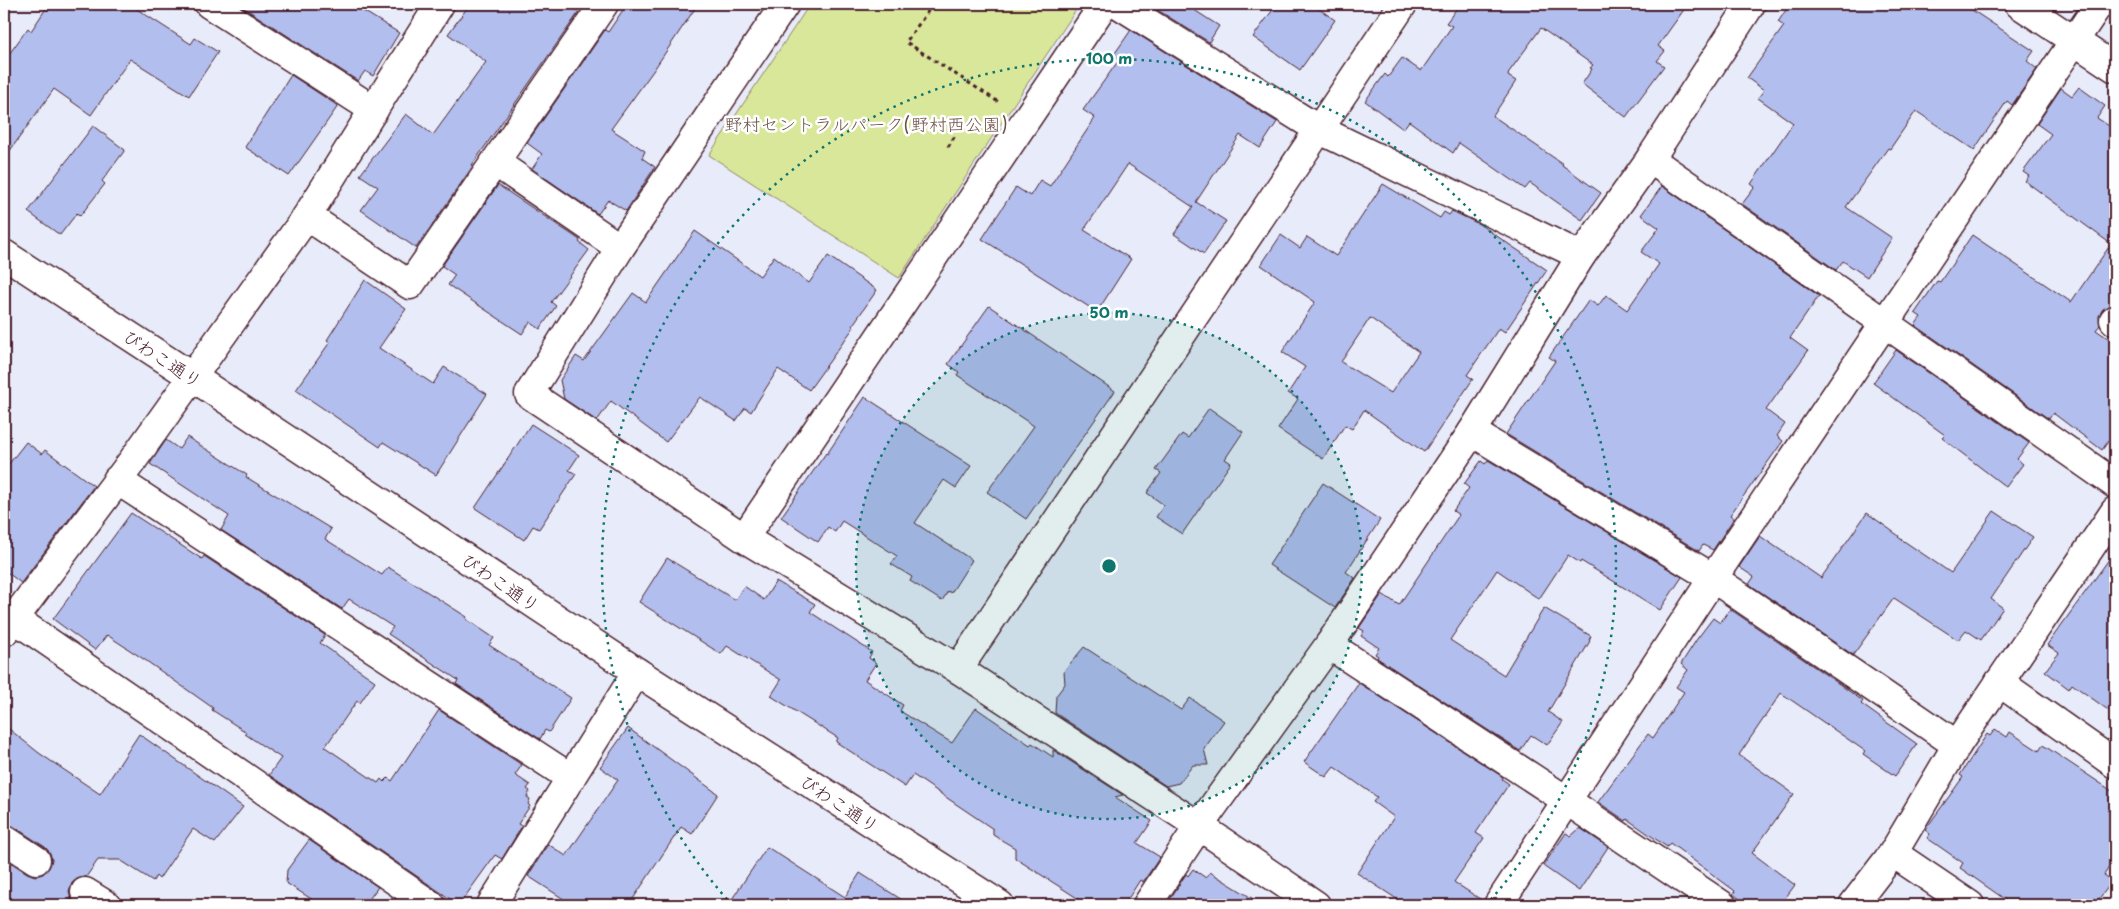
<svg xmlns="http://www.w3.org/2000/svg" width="2119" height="909" viewBox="0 0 2119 909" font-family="'Playpen Sans','Klee One',sans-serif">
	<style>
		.green { fill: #d9e79a; stroke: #928362 }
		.building { fill: #b2beee; stroke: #4a1f2b; fill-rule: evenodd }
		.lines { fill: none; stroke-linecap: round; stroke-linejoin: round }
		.minor-casing { stroke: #4a1f2b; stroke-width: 31 }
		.path { stroke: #4a1f2b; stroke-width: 3; stroke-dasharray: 4 4; stroke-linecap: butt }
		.minor { stroke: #fff; stroke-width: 28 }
		.ring { fill: none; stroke: #0f766e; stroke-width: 2.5; stroke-dasharray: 2.5 5 }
		.labels { text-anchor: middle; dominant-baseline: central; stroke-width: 5; stroke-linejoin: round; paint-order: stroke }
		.park-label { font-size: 18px; fill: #6e5147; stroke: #fff }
		.street-label { font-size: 18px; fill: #4a1f2b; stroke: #fff }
		.centre { fill: #0f766e; stroke: #fff; stroke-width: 2.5 }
		.ring-label { font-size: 15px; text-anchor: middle; font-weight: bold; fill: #0f766e; stroke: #fff; stroke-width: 5; stroke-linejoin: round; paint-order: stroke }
	</style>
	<rect width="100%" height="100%" fill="#e8ecfa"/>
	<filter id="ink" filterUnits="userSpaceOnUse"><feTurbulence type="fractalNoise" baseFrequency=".02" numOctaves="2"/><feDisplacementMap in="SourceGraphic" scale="10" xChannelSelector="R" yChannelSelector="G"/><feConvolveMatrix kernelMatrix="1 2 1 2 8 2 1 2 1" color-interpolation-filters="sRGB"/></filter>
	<g filter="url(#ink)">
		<polygon class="green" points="810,4 1080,4 899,278 709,155"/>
		<g class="building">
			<polygon points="49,4 129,4 191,44 195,38 218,52 189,96 130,59 91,115 54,89 4,159 4,61 28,28 31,31"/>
			<polygon points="238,4 352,4 399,33 373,76 365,71 358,81"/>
			<polygon points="470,4 567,4 579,12 472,165 473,166 416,248 361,210 378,187 360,175 406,114 433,135 486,62 448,34"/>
			<polygon points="627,4 698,4 653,71 611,129 645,151 642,158 655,167 626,211 608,200 598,214 532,169 542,154 527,143 605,30 608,32"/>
			<polygon points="1148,4 1185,4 1219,26 1209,42"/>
			<polygon points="1277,4 1312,4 1335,20 1300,70 1253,37"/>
			<polygon points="1460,4 1688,4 1658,46 1665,51 1657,61 1664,66 1626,117 1582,84 1592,69 1590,68 1593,65 1541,28 1509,72 1508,76 1516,81 1493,116 1563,164 1562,165 1601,193 1582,220 1530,183 1525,189 1459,143 1453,153 1409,121 1403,129 1365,101 1385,74 1388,77 1402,58 1421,71 1452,26 1446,23"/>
			<polygon points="1790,4 1963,4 2034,51 2027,61 2037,69 2012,105 2007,101 1974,150 1916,111 1890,149 1888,148 1846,207 1892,238 1867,277 1843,261 1836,270 1742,204 1755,187 1751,184 1793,123 1758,98 1764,90 1747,78 1784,26 1778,22"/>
			<polygon points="1131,30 1277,122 1260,148 1240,135 1196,202 1226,221 1204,254 1174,234 1193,207 1128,164 1084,230 1131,259 1097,312 982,239 1016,187 1030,196 1040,180 1050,186 1095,118 1083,110 1119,60 1113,56"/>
			<polygon points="291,75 338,106 289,176 245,147"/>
			<polygon points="2079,87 2105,106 2097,118 2115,130 2115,303 2103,309 2099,316 2100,325 2096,330 2115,343 2115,432 2102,450 2053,413 2049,419 1915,325 1921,317 1915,313 1937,281 1940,282 1972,235 2071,302 2111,244 2025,181 2029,176 2023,172 2051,134 2037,124 2061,88 2072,96"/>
			<polygon points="93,126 125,150 102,181 105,184 80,216 77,213 60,235 28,212"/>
			<path d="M1383,184L1440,218L1444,212L1449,215L1452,211L1479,224L1547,270L1505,332L1499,328L1467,375L1473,379L1424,452L1364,410L1352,429L1345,425L1323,459L1278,429L1298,399L1288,393L1305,367L1282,352L1315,302L1261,265L1281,235L1300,248L1307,237L1336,256ZM1370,318L1419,352L1391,393L1341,362Z"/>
			<polygon points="498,185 580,240 579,242 589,250 551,302 556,306 540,329 530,322 522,334 448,285 455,275 442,266"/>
			<polygon points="1662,186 1819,296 1790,338 1808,351 1766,410 1785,424 1777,436 1783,441 1730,515 1734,518 1713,550 1703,545 1699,551 1506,434 1555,361 1549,357 1589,300 1598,306 1606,295 1627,310 1659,264 1641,252 1659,228 1641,215"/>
			<polygon points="695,231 760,276 774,256 809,283 828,256 877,290 852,326 854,327 809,390 778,369 751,412 745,408 736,421 700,397 666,442 611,401 597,421 564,399 560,380 576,356 584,361 633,293 646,302"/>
			<polygon points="365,280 406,309 379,348 433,384 444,367 487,394 436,475 383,442 380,447 296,390 330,342 327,340"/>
			<polygon points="989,306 1115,391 1026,519 987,492 1034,426 957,375 959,372 948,364"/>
			<polygon points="1896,350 2029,443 2017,459 2023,464 2006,487 1942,438 1945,435 1873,383"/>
			<polygon points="865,397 971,466 956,488 944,480 915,523 972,560 951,593 948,591 942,601 910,581 912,577 891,564 897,556 842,521 835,532 828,527 818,542 781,517 826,453 827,454"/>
			<polygon points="1209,408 1243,432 1225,459 1231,463 1182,534 1156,517 1164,505 1147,493 1161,473 1156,470 1182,434 1188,438"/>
			<polygon points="531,424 579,455 569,470 576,474 539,529 533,526 524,540 475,508"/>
			<polygon points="187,437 247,475 246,477 331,529 325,539 382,575 388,567 467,617 466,619 494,638 489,645 571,698 549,732 545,730 540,739 456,684 458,680 388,634 393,627 349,599 342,609 221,530 229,516 150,464 166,440 179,449"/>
			<polygon points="26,442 42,454 45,450 94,486 21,583 4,570 4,470"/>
			<polygon points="1488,460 1682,577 1660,610 1581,561 1580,563 1568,555 1539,599 1497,570 1450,640 1504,675 1544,608 1591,636 1589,640 1590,641 1548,712 1563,722 1547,745 1531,735 1520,751 1377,658 1378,656 1375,654 1379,648 1361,636 1364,631 1359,628 1382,594 1399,605 1459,515 1453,511 1469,488 1464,484 1481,461 1485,464"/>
			<polygon points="1323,483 1380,520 1346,572 1355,578 1335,608 1269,565"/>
			<polygon points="1994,511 2033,537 1991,599 2003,608 1981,640 1966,630 1958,640 1894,598 1853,655 1749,584 1754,577 1739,567 1760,536 1821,578 1867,513 1899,536 1898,537 1951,573"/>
			<polygon points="131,513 202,559 204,556 325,635 320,643 375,681 360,703 357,701 325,747 378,783 381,779 384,782 388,778 392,781 439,710 522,765 515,775 530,785 527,789 530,791 527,797 530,799 528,804 530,806 518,824 522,826 502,859 495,855 459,905 269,775 281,758 245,734 246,732 212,710 213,708 145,660 107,635 95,650 53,619"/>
			<polygon points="2115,551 2115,715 2072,684 2069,689 2045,671 2059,653 2047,645"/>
			<polygon points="667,558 735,600 744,586 764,600 776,581 815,604 810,612 872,652 869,658 876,663 865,680 903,705 900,711 952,743 976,708 1030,745 1032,743 1053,757 1053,750 1123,795 1115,797 1152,821 1137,843 1160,857 1143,882 1140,880 1124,905 1102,905 1096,902 1088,905 1015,858 1015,848 993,835 993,829 913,775 905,787 836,742 838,738 771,696 781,680 727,646 721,654 639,602"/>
			<polygon points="1730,609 1835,681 1863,701 1861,704 1917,744 1895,776 1863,754 1865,751 1781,693 1739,755 1794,794 1752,853 1795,885 1780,905 1748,905 1733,894 1735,891 1670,843 1667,847 1627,819 1626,821 1598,802 1648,734 1653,738 1684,692 1676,687 1688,670 1681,664 1697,639 1713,618 1720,623"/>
			<polygon points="1084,647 1181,710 1190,698 1224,721 1204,749 1208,765 1193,765 1179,783 1166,786 1055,713 1056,696 1065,684 1064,671"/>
			<polygon points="1359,683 1503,777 1502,779 1509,784 1476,833 1484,838 1454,882 1483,901 1483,905 1406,905 1357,873 1394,817 1373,802 1377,797 1334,767 1326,777 1304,762"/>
			<polygon points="4,725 39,753 100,794 139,734 243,807 215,843 193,829 159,879 156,876 153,881 120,860 98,860 86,877 78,878 72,883 69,891 71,899 67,905 4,905 4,858 27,873 35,876 43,874 49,868 52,860 50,853 45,847 13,826 4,824"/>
			<polygon points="628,728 718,794 692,834 681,827 629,905 573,905 528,876 548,844 566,856 618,780 600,767"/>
			<polygon points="1995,729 2007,737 2010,732 2039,751 2043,745 2115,793 2115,858 2104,875 2113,881 2094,905 2013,905 1960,868 1963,863 1927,838 1930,834 1925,830 1963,777 1960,775 1987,734 1990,736"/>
			<polygon points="1580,828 1608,847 1579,891 1543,866 1566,833 1571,836"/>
			<polygon points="309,840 378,887 365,905 321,905 286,883 287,870"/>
			<polygon points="767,847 845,897 860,873 910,905 728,905"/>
			<polygon points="1193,869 1206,878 1210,872 1263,905 1170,905 1173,901 1170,899 1186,874 1188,876"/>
		</g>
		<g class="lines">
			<g class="minor-casing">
				<g id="minor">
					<polyline points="209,4 374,110"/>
					<polyline points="785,4 620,248 529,394 744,538 958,669 1199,826 1316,905"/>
					<polyline points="1118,4 1318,129 1581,256"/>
					<polyline points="2019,4 2115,68"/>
					<polyline points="1650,159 2115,484"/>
					<polyline points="495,162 620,248"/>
					<polyline points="307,216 410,285 604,4"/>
					<polyline points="4,254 191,376 637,672 1000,905"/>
					<polyline points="2114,320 2115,321"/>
					<polyline points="1472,432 1713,578 1957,745"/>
					<polyline points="117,480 571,778"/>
					<polyline points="744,538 1104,4"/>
					<polyline points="15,619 431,905"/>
					<polyline points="4,632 133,460 307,216 440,4"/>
					<polyline points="1329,645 1566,800 1722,905"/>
					<polyline points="958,669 1403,4"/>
					<polyline points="1999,682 2115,764"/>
					<polyline points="4,839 36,860"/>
					<polyline points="1893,853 1970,905"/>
					<polyline points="85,892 106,905"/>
					<polyline points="491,905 637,672"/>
					<polyline points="1147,905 1199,826 1329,645 1472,432 1581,256 1650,159 1751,4"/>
					<polyline points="1498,905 1713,578 2099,4"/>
					<polyline points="1853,905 1893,853 1957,745 2115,511"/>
				</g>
			</g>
			<g class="path">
				<polyline points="933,4 906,42 1000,103"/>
				<polyline points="948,147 956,134"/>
			</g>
			<use href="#minor" class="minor"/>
		</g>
	</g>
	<circle cx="1109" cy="566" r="253" fill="#0f766e" fill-opacity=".12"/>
	<g class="ring">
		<circle cx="1109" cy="566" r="253"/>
		<path d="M732 905A507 507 0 1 1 1486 905"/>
	</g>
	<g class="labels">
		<g class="park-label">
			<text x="866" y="123">野村セントラルパーク(野村西公園)</text>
		</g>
		<g class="street-label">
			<text transform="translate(163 358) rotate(33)">びわこ通り</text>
			<text transform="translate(501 582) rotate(34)">びわこ通り</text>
			<text transform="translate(840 803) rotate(33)">びわこ通り</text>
		</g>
	</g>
	<circle cx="1109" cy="566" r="8" class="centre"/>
	<g class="ring-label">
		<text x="1109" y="64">100 m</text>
		<text x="1109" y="318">50 m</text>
	</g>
	<rect width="2119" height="909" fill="none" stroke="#fff" stroke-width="20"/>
	<rect x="10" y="10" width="2099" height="889" fill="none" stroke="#4a1f2b" stroke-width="2" filter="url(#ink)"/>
</svg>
